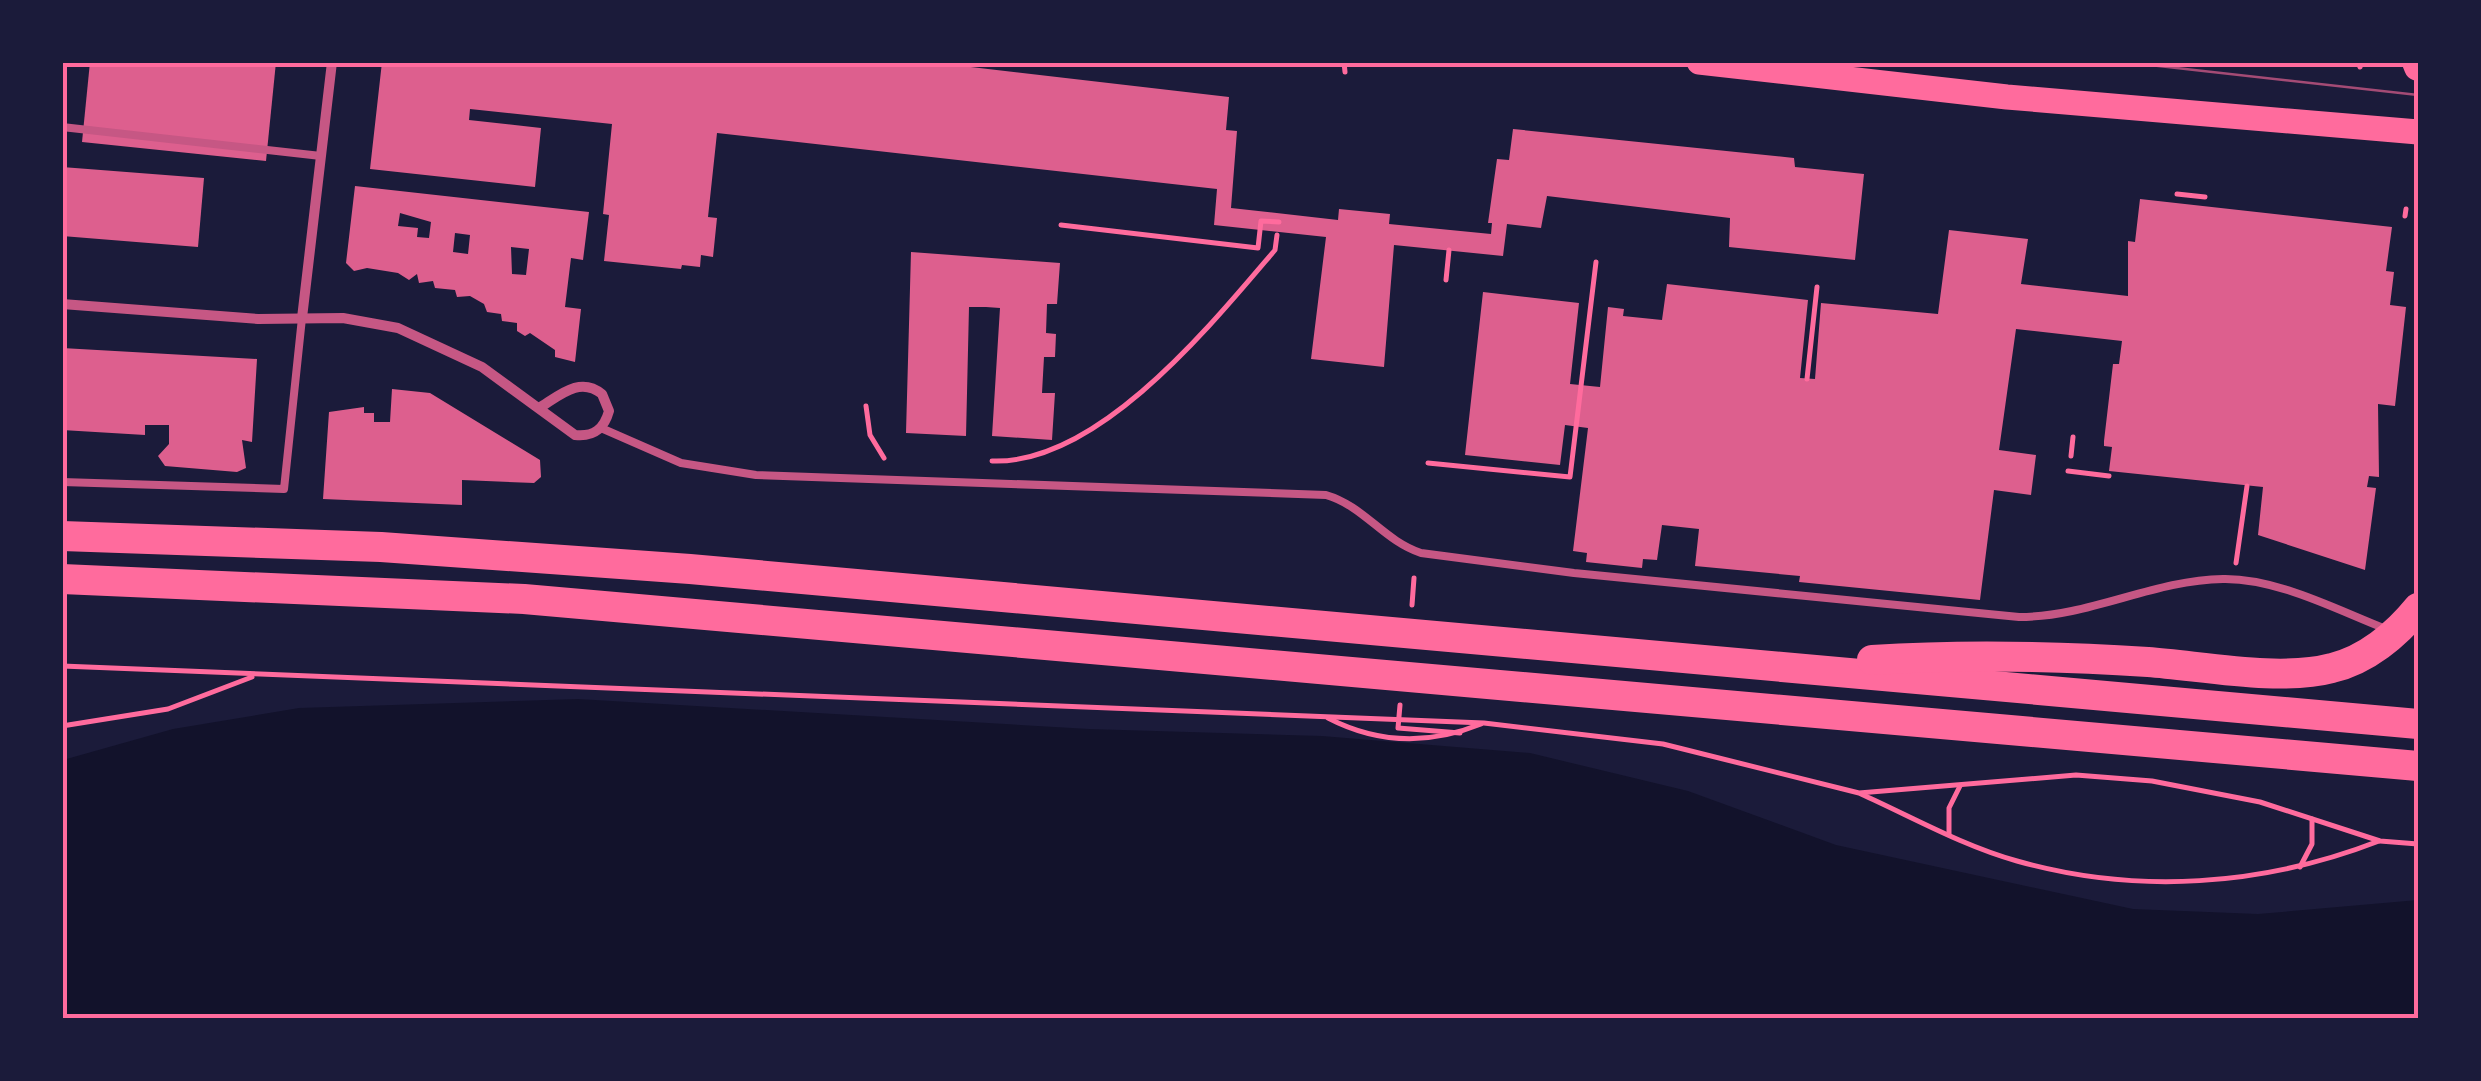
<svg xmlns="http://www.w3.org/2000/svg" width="2481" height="1081" viewBox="0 0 2481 1081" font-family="'Archivo Narrow',sans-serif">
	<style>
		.water { fill: #12122b }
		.building { fill: #dd5f8e; fill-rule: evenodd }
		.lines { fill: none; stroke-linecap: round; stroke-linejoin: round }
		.path { stroke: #ff6b9d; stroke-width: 5 }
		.service { stroke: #c65784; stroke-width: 8 }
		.minor { stroke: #c65784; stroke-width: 10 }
		.primary { stroke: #ff6b9d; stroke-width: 25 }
		.trunk { stroke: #ff6b9d; stroke-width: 28 }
		.motorway { stroke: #ff6b9d; stroke-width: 30 }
		.tram { stroke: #a44b75; stroke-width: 2.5 }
		.neatline { fill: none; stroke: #ff6b9d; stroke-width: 4 }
	</style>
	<rect width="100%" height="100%" fill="#1b1b3a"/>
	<polygon class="water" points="578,699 1089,729 1322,736 1530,753 1688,791 1836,845 2133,909 2258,914 2418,900 2418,1018 63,1018 63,760 173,729 299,708"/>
	<g class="building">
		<polygon points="90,62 276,62 266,161 82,142"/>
		<polygon points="382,62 928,62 1229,97 1226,130 1237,131 1231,208 1338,220 1339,209 1390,214 1389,224 1491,234 1492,223 1488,223 1497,159 1509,160 1513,129 1794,158 1795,167 1864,174 1855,260 1729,247 1730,218 1547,196 1541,228 1507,224 1503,256 1394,245 1384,367 1311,359 1326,237 1214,225 1217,189 717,133 708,217 717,218 713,257 701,255 700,267 682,265 681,269 604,261 609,215 603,214 612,124 470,109 469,120 541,128 535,187 370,169"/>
		<polygon points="62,167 204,178 198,247 62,236"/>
		<path d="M355,186L589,212L583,260L571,258L565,307L581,309L575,362L555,357V350L530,333L525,336L517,331V323L502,321L501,314L487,312L484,304L470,296L457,297L455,290L435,288L433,281L419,283L417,274L409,280L398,273L367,268L354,271L346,263ZM400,213L431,222L429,238L417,237L418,228L398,226ZM455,233L470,235L468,254L453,252ZM511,247L529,249L526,275L512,274Z"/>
		<polygon points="2140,199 2392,227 2386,271 2394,272 2390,305 2406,307 2395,406 2378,404 2379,477 2369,476 2367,487 2376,488 2365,570 2258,535 2263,487 2109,471 2112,447 2104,446 2104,441 2113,364 2119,364 2122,341 2016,329 1999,450 2036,455 2031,495 1994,490 1980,600 1799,582 1800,576 1695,566 1699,529 1662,525 1657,560 1643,559 1642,568 1586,562 1587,553 1573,551 1588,428 1565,425 1560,465 1465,455 1483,292 1579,303 1570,384 1600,387 1608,307 1624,309 1623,316 1662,320 1667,284 1808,300 1800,378 1815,379 1821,303 1938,314 1949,230 2028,239 2021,284 2128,296 2128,241 2135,242"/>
		<polygon points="911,252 1060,263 1057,304 1047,304 1046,333 1056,334 1055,357 1044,357 1042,393 1055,393 1052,440 992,436 1000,308 986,307 969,307 966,436 906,433"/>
		<polygon points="62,348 257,359 252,442 242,440 246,468 237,472 165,466 158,456 169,444 169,425 145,425 145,435 62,430"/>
		<polygon points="392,389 430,393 540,460 541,477 534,483 462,480 462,505 323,499 329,412 364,407 364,413 374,413 374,422 390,422"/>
	</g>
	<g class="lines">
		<g class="path">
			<polyline points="1344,62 1345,72"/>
			<polyline points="2358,62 2360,67"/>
			<polyline points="2177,194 2205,197"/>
			<polyline points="2405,216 2406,209"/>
			<polyline points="1061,225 1258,248 1261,221 1279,222"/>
			<polyline points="1446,280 1449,250"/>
			<polyline points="1807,379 1817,287"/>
			<polyline points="866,406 870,435 884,458"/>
			<polyline points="2071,456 2073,437"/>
			<path d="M992,461C1098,465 1211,325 1275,250L1277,235"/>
			<polyline points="1428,463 1570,477 1596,262"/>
			<polyline points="2068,471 2109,476"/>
			<polyline points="2236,563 2247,486"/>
			<polyline points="1412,605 1414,578"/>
			<polyline points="62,666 1484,723 1663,744 1859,793 2076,775 2152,781 2260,802 2380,841 2418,844"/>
			<polyline points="1400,705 1398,728 1460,733"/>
			<path d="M1328,718C1378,744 1429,745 1481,724"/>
			<polyline points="62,726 168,709 252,677"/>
			<path d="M1861,794C1912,817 1963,846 2017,861C2137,895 2263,886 2379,841"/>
			<polyline points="1949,834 1949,808 1960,786"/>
			<polyline points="2300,867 2312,844 2312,819"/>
		</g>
		<g class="service">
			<polyline points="62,127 321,156"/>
			<path d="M601,428L681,463L756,475L1326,495C1364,506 1384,541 1421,553L1574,573L2019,617C2090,617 2153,580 2223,579C2277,578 2337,610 2386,629"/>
			<polyline points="62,482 284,489 302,318"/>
		</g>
		<g class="minor">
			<path d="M62,304L258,319L343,318L398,328L482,367L575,435C594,437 604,429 609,411L602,394C580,376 560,395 539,408"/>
			<polyline points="302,318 332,62"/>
		</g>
		<polyline class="primary" points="1699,62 2007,97 2418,132"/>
		<polyline class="trunk" points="2416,62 2418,67"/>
		<g class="motorway">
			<polyline points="62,536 381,547 690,569 2418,724"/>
			<polyline points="62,579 524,599 2418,766"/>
			<path d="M1872,660C1965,654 2055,656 2148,662C2202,666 2280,682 2332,668C2366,660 2396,635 2418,608"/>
		</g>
		<polyline class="tram" points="2123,62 2418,95"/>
	</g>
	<rect width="2481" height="1081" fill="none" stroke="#1b1b3a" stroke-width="130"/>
	<rect x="65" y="65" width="2351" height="951" class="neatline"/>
</svg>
